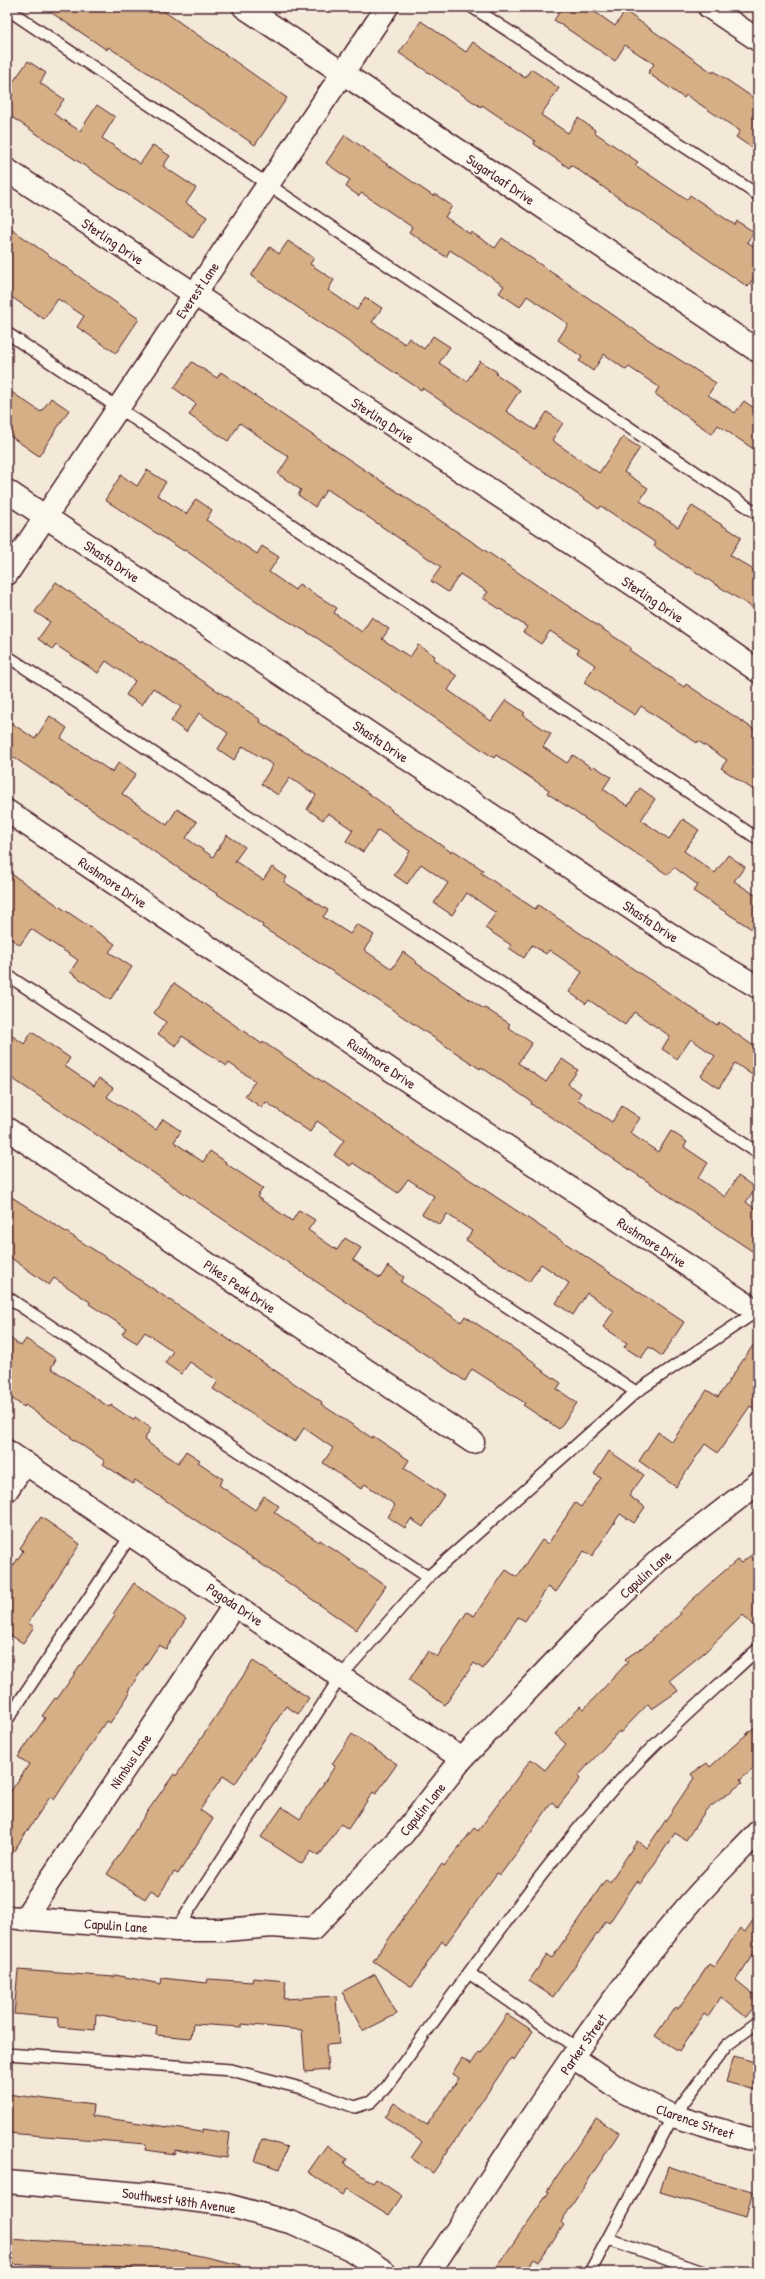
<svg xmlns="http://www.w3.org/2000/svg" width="765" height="2279" viewBox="0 0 765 2279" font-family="'Patrick Hand',sans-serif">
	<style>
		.building { fill: #d6af87; stroke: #4a1f2b }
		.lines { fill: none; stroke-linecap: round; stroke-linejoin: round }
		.service-casing { stroke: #4a1f2b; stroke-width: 14 }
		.minor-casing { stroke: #4a1f2b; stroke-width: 25 }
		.tertiary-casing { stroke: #4a1f2b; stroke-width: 25 }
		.secondary-casing { stroke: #4a1f2b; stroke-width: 25 }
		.service { stroke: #fbf7ec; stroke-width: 11 }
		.minor { stroke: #fbf7ec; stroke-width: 22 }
		.tertiary { stroke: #fbf7ec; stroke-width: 22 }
		.secondary { stroke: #fbf7ec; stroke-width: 22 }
		.labels { text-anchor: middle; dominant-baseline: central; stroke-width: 3; stroke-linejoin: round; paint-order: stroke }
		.street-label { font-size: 14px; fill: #4a1f2b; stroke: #fbf7ec }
	</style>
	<rect width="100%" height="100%" fill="#f4e9d8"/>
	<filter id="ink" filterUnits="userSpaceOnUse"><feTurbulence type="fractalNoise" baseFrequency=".025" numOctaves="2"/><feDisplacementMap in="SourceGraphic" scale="8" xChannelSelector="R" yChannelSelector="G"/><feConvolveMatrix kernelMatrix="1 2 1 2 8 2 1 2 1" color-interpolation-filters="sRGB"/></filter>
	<g filter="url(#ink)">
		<g class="building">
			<polygon points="43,7 158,7 287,98 255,145 136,65 108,47 107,50"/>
			<polygon points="563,7 588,7 615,26 625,11 713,73 714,71 758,101 758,152 736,137 740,131 686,95 684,98 648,73 654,64 625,45 615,61 554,20"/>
			<polygon points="421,21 466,52 473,42 525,78 531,69 559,88 541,115 568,133 578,118 595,130 594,132 638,162 635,165 687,200 690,195 735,225 737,221 754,232 747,242 758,249 758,271 748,287 571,165 569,168 534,144 535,141 482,105 481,107 399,53"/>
			<polygon points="28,61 46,73 40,83 64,99 54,114 80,131 97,105 115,117 102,138 140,164 153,145 170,156 163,166 196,188 186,203 207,217 193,238 7,114 7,78 13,82"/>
			<polygon points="345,135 433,196 435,194 452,206 445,217 470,234 471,232 495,248 502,238 655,344 716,383 708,395 735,413 744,401 758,411 758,452 718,425 712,434 655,394 659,387 629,367 626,370 604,354 593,371 579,361 582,357 558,340 568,324 527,296 520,307 499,293 504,286 450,250 446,257 409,232 412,227 362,193 359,196 346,187 350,180 326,163"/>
			<polygon points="13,230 139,319 116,353 77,327 84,316 58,299 44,319 7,294 7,239"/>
			<polygon points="288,241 314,258 310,264 334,280 328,290 357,310 365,297 382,308 372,322 405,344 409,338 424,349 433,336 450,347 439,363 467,381 480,361 497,372 496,374 520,390 506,411 535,430 547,412 563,423 552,440 599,473 623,437 640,448 624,472 648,488 640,501 678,527 692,506 741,537 730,555 758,573 758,611 688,567 687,568 654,546 656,543 601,506 599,509 422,388 421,390 377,361 251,276 270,247 279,254"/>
			<polygon points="192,362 217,378 221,372 284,416 631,648 629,650 684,687 686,684 758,732 758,793 721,768 727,760 698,741 697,743 641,706 635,715 584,683 595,665 577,653 579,650 550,631 541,644 523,632 527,627 483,598 488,592 460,574 448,592 431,581 441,567 327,489 315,507 298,495 301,490 278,474 289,457 240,423 228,441 189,415 196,404 174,388"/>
			<polygon points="7,389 41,412 51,398 69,410 39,456 7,434"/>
			<polygon points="147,470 166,482 157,495 186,514 196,499 212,510 206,520 257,554 262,546 279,557 269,572 295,590 299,584 337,608 334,613 362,632 372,617 389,629 382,639 410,657 418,645 435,656 433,659 457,676 448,690 491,721 506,700 525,713 523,715 551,734 543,747 567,763 573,755 592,768 594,766 611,777 603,789 628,806 640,788 655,799 641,820 669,839 683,819 699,830 684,851 715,873 728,855 745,867 734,881 758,897 758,933 693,891 698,885 674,867 668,875 547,793 549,790 496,755 494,758 317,638 269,610 185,550 184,551 105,500 121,475 137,486"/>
			<polygon points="56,582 141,642 142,640 261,720 260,722 350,780 392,810 391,811 451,852 453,850 483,870 481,873 535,909 538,905 717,1025 719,1022 758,1049 758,1079 735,1063 719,1088 701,1076 715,1056 691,1039 677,1059 662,1049 670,1036 634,1012 625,1025 589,1000 586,1004 569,992 582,972 549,950 546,954 532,945 524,958 509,948 511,945 485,928 496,913 467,893 452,915 434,903 448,883 421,864 407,884 394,875 410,851 378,830 363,852 346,841 353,830 328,813 323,820 307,809 316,795 290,778 278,795 261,784 273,765 243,746 234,760 218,749 228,733 199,713 186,732 171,721 181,707 153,688 142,705 126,695 135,681 106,661 98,673 56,645 53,649 38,639 50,622 35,612"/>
			<polygon points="50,716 67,728 61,738 112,772 119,762 136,774 122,794 167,825 177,809 197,822 186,838 213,857 227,835 245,847 235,861 263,880 272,867 287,877 284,882 328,910 323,917 350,934 357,924 374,935 364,950 392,969 403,952 417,962 416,963 484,1009 485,1008 510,1024 508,1027 532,1043 518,1063 546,1082 562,1059 578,1070 568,1084 581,1093 577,1099 612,1122 622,1106 640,1118 630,1133 658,1152 671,1131 687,1142 684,1147 708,1163 698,1178 725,1197 738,1176 756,1188 746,1202 758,1211 758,1255 531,1104 532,1102 481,1067 480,1069 387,1006 262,927 263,925 229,902 7,753 7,720 35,739"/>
			<polygon points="7,871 115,944 109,952 132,967 110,1000 70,972 78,960 31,929 20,945 7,936"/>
			<polygon points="174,983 262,1044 263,1042 684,1322 662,1356 649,1347 641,1358 624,1347 627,1343 603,1327 614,1311 587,1293 573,1315 556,1303 569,1283 541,1264 529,1282 466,1240 472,1231 447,1214 440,1225 422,1214 434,1196 408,1179 398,1193 353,1163 350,1166 334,1155 344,1140 317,1121 310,1132 266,1102 262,1108 245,1096 255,1081 229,1063 227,1066 182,1036 176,1046 158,1034 166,1022 154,1013"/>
			<polygon points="7,1032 24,1044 32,1032 70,1058 65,1066 94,1086 99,1078 113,1088 107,1097 139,1118 156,1130 163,1119 181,1131 174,1142 203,1162 210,1151 226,1162 225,1163 263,1188 257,1197 292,1221 299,1210 315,1220 308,1230 337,1250 345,1238 361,1248 353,1260 380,1278 388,1266 404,1277 401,1282 461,1322 465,1316 537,1364 536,1366 561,1383 557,1389 577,1403 559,1429 523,1405 525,1403 472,1369 465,1381 7,1075"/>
			<polygon points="7,1194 116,1264 322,1402 321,1404 372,1438 373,1436 409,1460 404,1468 444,1495 423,1527 411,1519 405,1528 388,1517 395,1505 365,1484 361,1489 323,1463 333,1448 304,1428 295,1442 213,1389 218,1381 190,1362 181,1374 165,1363 173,1351 145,1332 137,1343 122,1334 126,1328 89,1304 90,1302 54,1278 49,1285 7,1255"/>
			<polygon points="7,1336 21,1346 26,1339 56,1359 51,1368 109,1407 111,1405 133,1420 135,1417 151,1428 144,1440 178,1463 186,1451 200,1460 198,1462 223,1479 219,1485 255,1510 264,1496 279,1506 274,1512 319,1542 320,1540 386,1586 356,1630 254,1559 135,1480 133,1484 103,1464 105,1461 70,1437 71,1436 25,1405 24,1407 7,1395"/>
			<polygon points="758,1338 758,1411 750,1406 718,1453 705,1444 676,1487 639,1461 658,1432 672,1442 707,1390 718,1397"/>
			<polygon points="609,1451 644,1475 629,1496 645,1507 634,1523 620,1514 592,1556 584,1551 556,1592 548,1587 525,1621 518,1617 483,1669 474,1663 445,1705 409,1680 428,1651 437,1657 467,1612 474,1616 506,1570 517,1577 542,1540 548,1544 575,1503 581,1507 601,1478 594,1474"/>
			<polygon points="41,1517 80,1544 28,1623 34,1627 23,1643 7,1633 7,1575 23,1551 20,1548"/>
			<polygon points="758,1550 758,1631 743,1615 705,1652 670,1680 678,1691 652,1709 648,1704 620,1733 619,1731 578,1776 580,1779 558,1807 552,1802 521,1847 500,1875 497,1873 446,1944 442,1941 412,1987 373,1961 442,1864 444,1866 474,1828 478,1831 531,1759 545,1770 566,1744 555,1734 580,1706 584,1709 628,1662 625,1659 653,1640 652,1638 681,1614 679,1612 706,1587 737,1560 741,1563"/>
			<polygon points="134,1583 186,1619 166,1649 159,1645 128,1691 130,1693 110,1723 106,1721 54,1800 50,1797 7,1861 7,1797 29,1764 18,1757 45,1718 42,1716 55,1698 57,1699 115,1616 113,1614"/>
			<polygon points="253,1661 309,1698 298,1714 286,1706 235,1784 223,1776 200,1810 213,1819 178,1874 174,1872 159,1895 151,1890 145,1899 107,1874 147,1812 174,1774 176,1776"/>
			<polygon points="758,1724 758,1765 740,1780 742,1783 706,1810 686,1840 675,1833 641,1884 637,1881 609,1923 606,1921 553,1997 529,1981 547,1955 552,1958 606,1879 610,1882 637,1841 647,1848 694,1778 691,1774 707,1763 710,1767"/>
			<polygon points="352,1734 397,1764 376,1794 373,1792 348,1829 341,1824 319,1856 311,1851 302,1864 261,1837 282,1807 300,1819 335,1766 332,1764"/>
			<polygon points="758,1913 758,1947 736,1980 758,1998 758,2002 746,2017 721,1997 708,2017 704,2014 679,2051 655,2036 675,2007 678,2009 709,1964 714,1967 740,1928 745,1932"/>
			<polygon points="18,1970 114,1977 115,1975 161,1984 162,1978 207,1983 208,1979 252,1982 253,1978 286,1981 284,1999 336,1996 339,2044 326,2045 328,2070 305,2072 302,2030 242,2024 242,2027 193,2024 191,2038 156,2035 157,2026 96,2014 95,2030 58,2027 59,2018 14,2014"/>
			<polygon points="375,1974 397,2014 363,2031 342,1992"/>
			<polygon points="507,2014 533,2031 514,2060 511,2058 433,2173 411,2158 422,2142 385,2117 394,2103 427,2125 459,2078 452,2074 462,2058 471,2064 479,2052 481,2053"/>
			<polygon points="734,2056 758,2063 758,2091 726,2082"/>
			<polygon points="7,2094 93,2105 92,2116 202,2132 202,2129 230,2133 227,2158 175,2150 175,2154 145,2150 146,2144 7,2133"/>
			<polygon points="596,2118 619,2133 561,2222 564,2225 539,2262 534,2259 525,2272 493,2272 549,2192 547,2191"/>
			<polygon points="262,2139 287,2147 280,2169 255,2161"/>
			<polygon points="327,2145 347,2159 344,2164 373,2183 376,2179 402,2196 389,2215 347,2189 343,2195 308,2172"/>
			<polygon points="668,2166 708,2180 753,2191 746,2217 660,2192"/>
			<polygon points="7,2239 165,2248 241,2265 240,2272 132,2272 133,2268 103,2266 103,2269 7,2264"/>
		</g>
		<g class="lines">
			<g class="service-casing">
				<g id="service">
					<polyline points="472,7 758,195"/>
					<polyline points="7,9 758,514"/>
					<polyline points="7,333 758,839"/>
					<polyline points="7,656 758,1153"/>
					<polyline points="7,975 636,1392"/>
					<polyline points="7,1297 428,1577"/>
					<polyline points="7,1720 131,1535"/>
					<polyline points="176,1930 341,1676 428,1577 636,1392 757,1311"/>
					<polyline points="469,1973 578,2049"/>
					<path d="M7,2054L231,2070L301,2088L355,2107L371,2102L385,2088C459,1989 527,1886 608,1794C654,1742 707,1696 758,1649"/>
					<polyline points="609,2239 703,2272"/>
					<polyline points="590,2272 673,2116 727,2045 758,2022"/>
				</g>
			</g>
			<g class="minor-casing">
				<g id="minor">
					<polyline points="244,7 758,351"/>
					<polyline points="7,170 655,599 758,671"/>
					<polyline points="7,491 683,943 758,987"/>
					<polyline points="7,574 387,7"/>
					<polyline points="7,811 391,1070 758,1312"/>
					<polyline points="7,1129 473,1442"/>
					<polyline points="7,1490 25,1463"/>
					<polyline points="7,1917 176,1930 224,1930 272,1926 313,1929 403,1834 462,1759"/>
					<polyline points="24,1919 235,1604"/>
					<polyline points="573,2057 622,2091 673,2116 747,2138 758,2140"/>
				</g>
			</g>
			<g class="tertiary-casing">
				<g id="tertiary">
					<polyline points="709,7 758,40"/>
					<polyline points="7,1451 462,1759 591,1624 660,1559 758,1483"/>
					<polyline points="7,2182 151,2195 223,2204 293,2223 350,2249 385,2272"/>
				</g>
			</g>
			<g class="secondary-casing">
				<path id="secondary" d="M429,2272C512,2148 590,2020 687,1907C709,1881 734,1857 758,1832"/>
			</g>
			<use href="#service" class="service"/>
			<use href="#minor" class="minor"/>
			<use href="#tertiary" class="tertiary"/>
			<use href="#secondary" class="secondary"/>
		</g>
	</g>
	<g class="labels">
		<g class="street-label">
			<text transform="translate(501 179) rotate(34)">Sugarloaf Drive</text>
			<text transform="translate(113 241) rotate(34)">Sterling Drive</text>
			<text transform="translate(197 290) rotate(-56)">Everest Lane</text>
			<text transform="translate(383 420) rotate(33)">Sterling Drive</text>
			<text transform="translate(112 561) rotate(34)">Shasta Drive</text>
			<text transform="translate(653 599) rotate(34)">Sterling Drive</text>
			<text transform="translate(381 741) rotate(34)">Shasta Drive</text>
			<text transform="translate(113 882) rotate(34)">Rushmore Drive</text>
			<text transform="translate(651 921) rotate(34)">Shasta Drive</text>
			<text transform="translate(382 1063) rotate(34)">Rushmore Drive</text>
			<text transform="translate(652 1242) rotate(33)">Rushmore Drive</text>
			<text transform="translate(240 1286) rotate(34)">Pikes Peak Drive</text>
			<text transform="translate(645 1574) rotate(-42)">Capulin Lane</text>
			<text transform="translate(235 1604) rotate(34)">Pagoda Drive</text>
			<text transform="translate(130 1761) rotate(-56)">Nimbus Lane</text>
			<text transform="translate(422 1809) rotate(-51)">Capulin Lane</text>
			<text transform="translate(116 1925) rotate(4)">Capulin Lane</text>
			<text transform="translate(583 2044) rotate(-55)">Parker Street</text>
			<text transform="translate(695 2121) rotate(19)">Clarence Street</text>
			<text transform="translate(179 2200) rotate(8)">Southwest 48th Avenue</text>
		</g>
	</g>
	<rect width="765" height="2279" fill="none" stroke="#fbf7ec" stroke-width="24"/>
	<rect x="12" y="12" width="741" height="2255" fill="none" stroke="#4a1f2b" stroke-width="1.5" filter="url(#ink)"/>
</svg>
